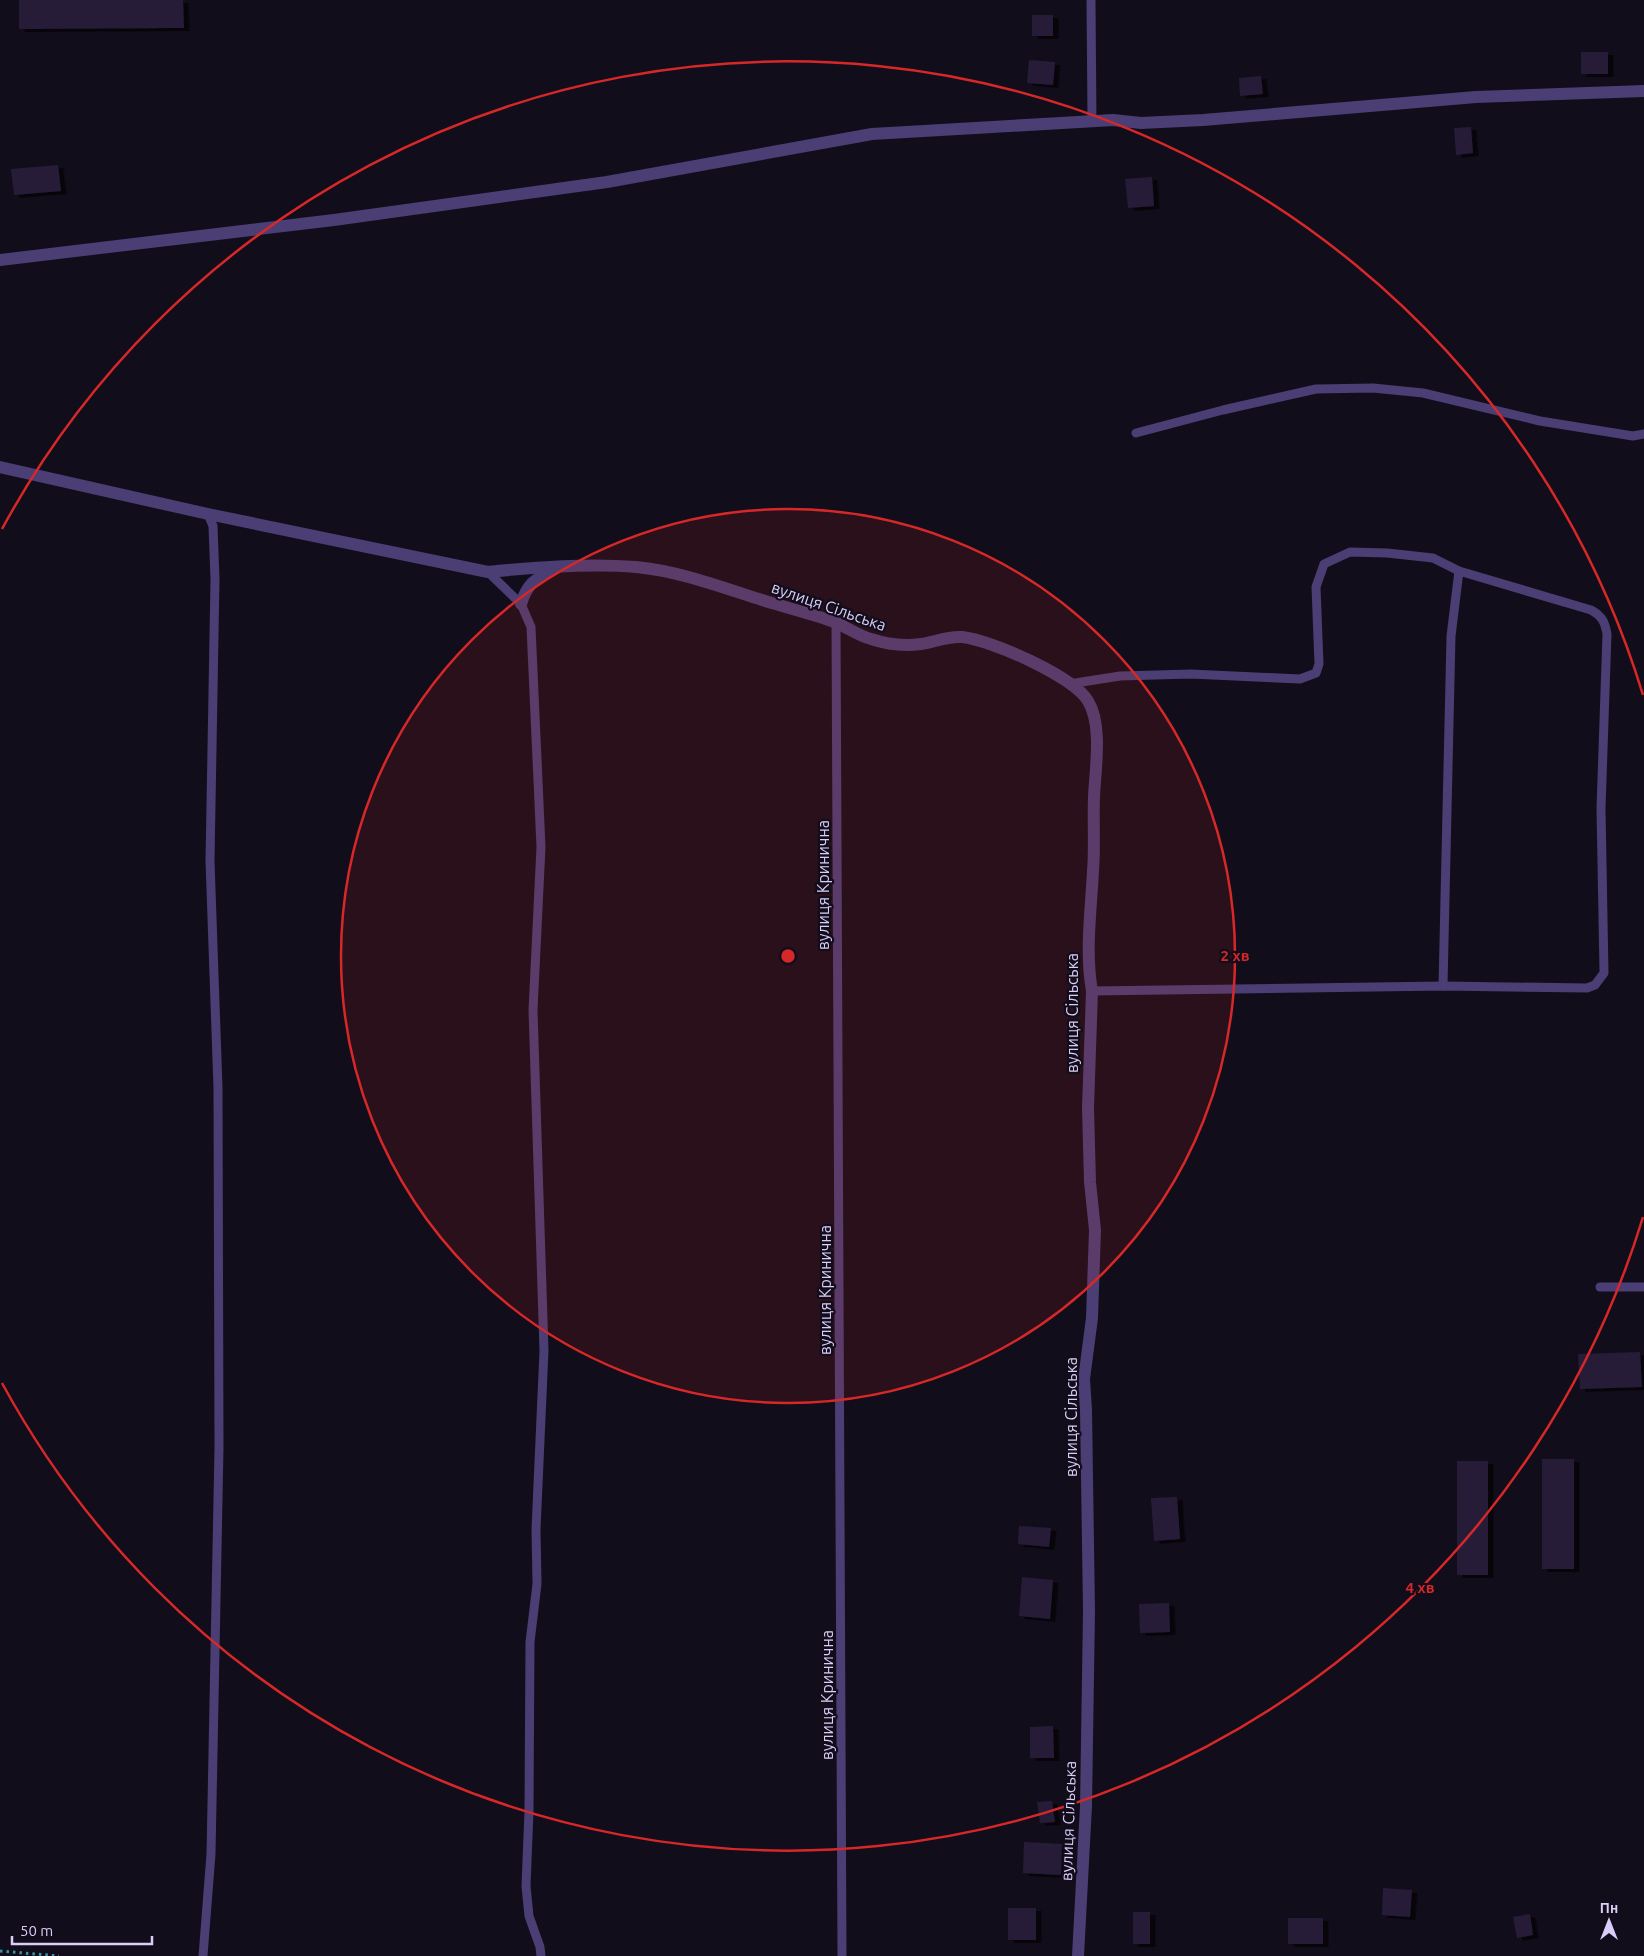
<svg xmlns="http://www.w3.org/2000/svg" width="1644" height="1956" viewBox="0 0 1644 1956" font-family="Ubuntu,sans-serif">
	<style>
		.building { fill: #271c39; filter: url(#shadow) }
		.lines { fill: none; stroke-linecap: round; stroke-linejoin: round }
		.path { stroke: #3b939f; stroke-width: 3; stroke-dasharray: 2.5 4; stroke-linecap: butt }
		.lane { stroke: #4a3e74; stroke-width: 9 }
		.street { stroke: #4a3e74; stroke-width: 12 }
		.ring { fill: none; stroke: #d62828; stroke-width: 2.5 }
		.labels { text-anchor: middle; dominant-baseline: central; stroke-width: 4.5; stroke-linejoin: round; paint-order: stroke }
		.street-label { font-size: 16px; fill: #dacdf9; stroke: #120d1a }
		.centre { fill: #d62828; stroke: #120d1a; stroke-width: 2.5 }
		.ring-label { font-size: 15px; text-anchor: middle; font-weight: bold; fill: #d62828; stroke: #120d1a; stroke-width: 4.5; stroke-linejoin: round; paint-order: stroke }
	</style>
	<defs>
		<filter id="shadow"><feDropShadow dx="5.5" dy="3" stdDeviation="0" flood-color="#0009"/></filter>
	</defs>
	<rect width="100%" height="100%" fill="#120d1a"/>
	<g class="building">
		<polygon points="19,0 183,0 184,28 19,29"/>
		<rect x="1032" y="15" width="21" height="21"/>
		<rect x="1581" y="52" width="27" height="22"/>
		<polygon points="1029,60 1055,62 1053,85 1027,83"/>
		<polygon points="1261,76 1263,94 1240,96 1239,78"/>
		<polygon points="1471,127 1473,153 1456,155 1454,128"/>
		<polygon points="58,165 61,191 14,195 11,169"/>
		<polygon points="1152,177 1154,206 1128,208 1125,179"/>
		<polygon points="1640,1352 1642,1387 1580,1389 1578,1354"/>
		<rect x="1542" y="1459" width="32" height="110"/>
		<rect x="1457" y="1461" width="31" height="114"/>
		<polygon points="1177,1497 1180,1539 1154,1541 1151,1498"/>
		<polygon points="1019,1526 1051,1528 1049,1547 1018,1544"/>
		<polygon points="1022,1577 1053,1580 1050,1619 1019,1616"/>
		<polygon points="1169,1603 1170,1632 1140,1633 1139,1604"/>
		<polygon points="1053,1726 1054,1758 1030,1758 1030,1727"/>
		<polygon points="1052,1801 1055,1822 1040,1823 1037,1802"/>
		<polygon points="1024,1842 1062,1844 1061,1875 1023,1873"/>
		<polygon points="1383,1888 1412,1890 1410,1917 1382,1915"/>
		<rect x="1008" y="1908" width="28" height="32"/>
		<rect x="1133" y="1912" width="17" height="32"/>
		<polygon points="1530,1914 1533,1935 1517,1938 1513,1917"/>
		<rect x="1288" y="1918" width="35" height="26"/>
	</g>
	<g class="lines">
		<polyline class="path" points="0,1951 59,1956"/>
		<g class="lane">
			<polyline points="1091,0 1092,122"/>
			<polyline points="1136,433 1223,410 1316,389 1373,388 1423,393 1540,421 1633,436 1644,434"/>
			<polyline points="488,572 521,604 531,627 541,847 533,1010 544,1351 536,1529 537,1584 530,1642 529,1811 526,1886 529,1916 540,1947 541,1956"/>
			<polyline points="836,623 842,1956"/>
			<path d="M1069,684L1120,676L1191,674L1300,679L1316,673L1319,664L1316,587L1324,564L1350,552L1387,553L1433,558L1459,571L1591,610C1602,616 1605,622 1607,634L1601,808L1604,973L1595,985L1587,988L1443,986L1092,991"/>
			<polyline points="1443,986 1451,636 1459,571"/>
			<polyline points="1600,1287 1644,1287"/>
			<polyline points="203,1956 211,1854 219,1448 218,1088 210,861 215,579 213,526 208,514"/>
		</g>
		<g class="street">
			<polyline points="0,260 334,220 607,182 872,134 1113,120 1141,123 1203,120 1476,97 1644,91"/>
			<path d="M0,467L208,514L488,572C537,567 588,563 636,567C679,571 721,587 762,600C787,608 813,614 837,623C848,628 859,636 871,639C886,644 905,646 921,644C935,642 947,636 962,637C991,640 1073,676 1088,701C1103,725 1095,771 1094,797C1093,822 1095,847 1093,871C1091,912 1085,951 1092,991L1088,1108L1090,1182L1095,1230L1092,1318L1084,1379L1086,1410L1089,1611L1086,1806L1078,1956"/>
			<path d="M521,604C528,581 537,579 556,568"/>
		</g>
	</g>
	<circle cx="788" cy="956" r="447" fill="#d62828" fill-opacity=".12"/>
	<g class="ring">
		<circle cx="788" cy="956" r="447"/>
		<path d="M1643 1217A894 894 0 0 1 2 1383M2 529A894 894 0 0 1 1643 695"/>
	</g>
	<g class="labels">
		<g class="street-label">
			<text transform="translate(829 606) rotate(19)">вулиця Сільська</text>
			<text transform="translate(823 885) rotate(-90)">вулиця Кринична</text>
			<text transform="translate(1072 1013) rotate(-90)">вулиця Сільська</text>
			<text transform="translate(825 1290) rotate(-90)">вулиця Кринична</text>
			<text transform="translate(1071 1417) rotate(-90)">вулиця Сільська</text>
			<text transform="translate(827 1695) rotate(-90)">вулиця Кринична</text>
			<text transform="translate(1068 1821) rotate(-88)">вулиця Сільська</text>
		</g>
	</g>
	<circle cx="788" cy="956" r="8" class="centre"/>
	<g class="ring-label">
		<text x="1235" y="961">2 хв</text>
		<text x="1420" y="1593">4 хв</text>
	</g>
	<g transform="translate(1609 1921)" stroke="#120d1a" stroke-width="4" paint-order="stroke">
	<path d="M0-4L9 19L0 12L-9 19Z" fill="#dacdf9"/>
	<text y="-8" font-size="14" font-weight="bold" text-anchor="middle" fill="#dacdf9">Пн</text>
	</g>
	<path d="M12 1936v8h140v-8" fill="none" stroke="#dacdf9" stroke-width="2.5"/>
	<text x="20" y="1936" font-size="15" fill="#dacdf9" stroke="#120d1a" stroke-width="4" paint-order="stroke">50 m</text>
</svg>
